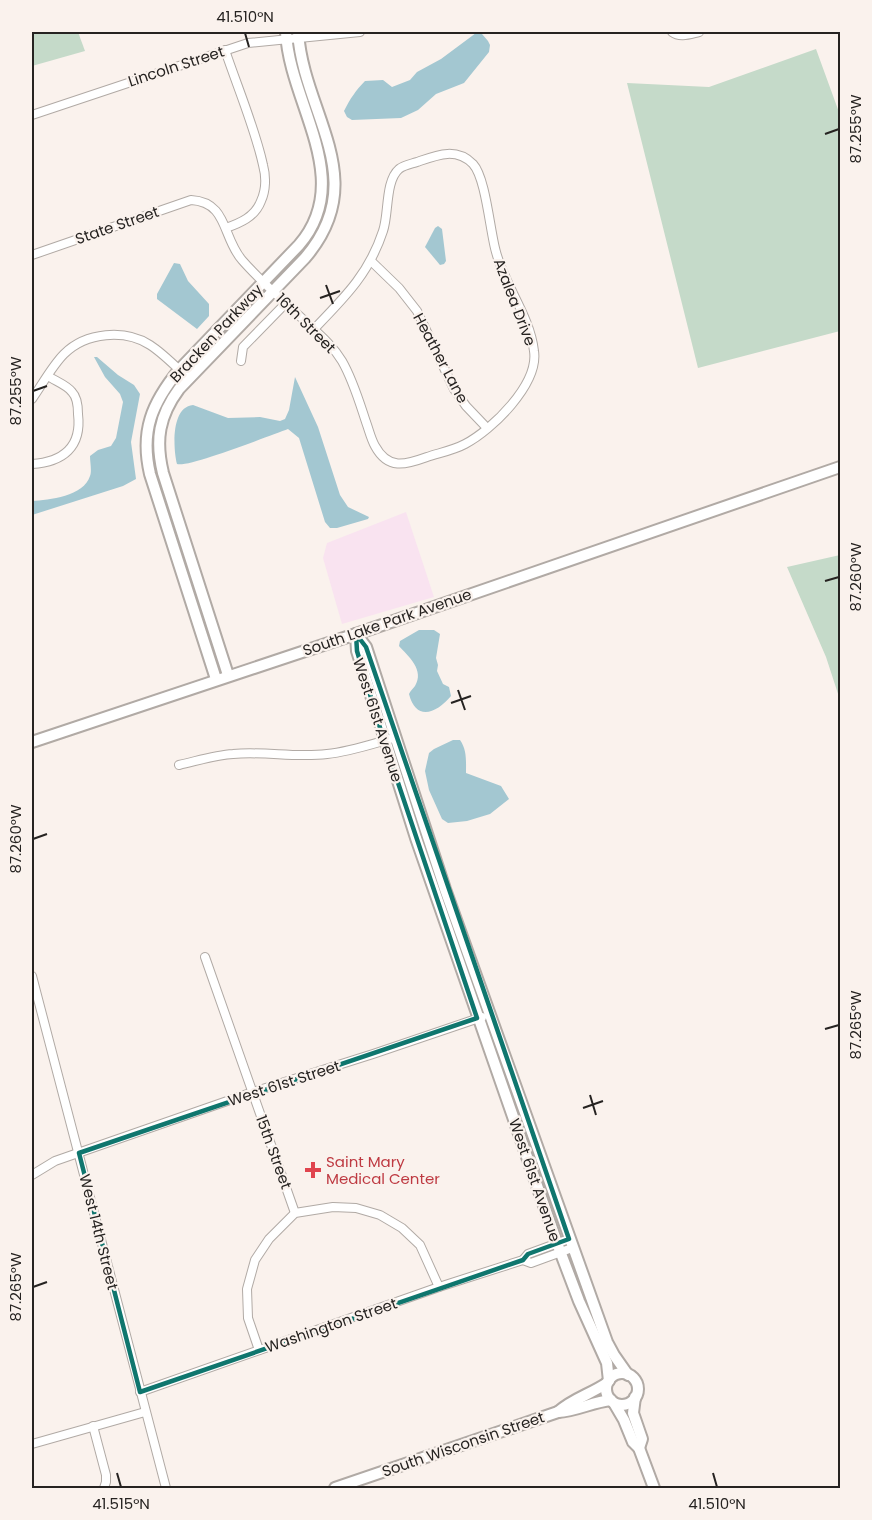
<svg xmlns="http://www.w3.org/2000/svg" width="872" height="1520" viewBox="0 0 872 1520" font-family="Poppins,sans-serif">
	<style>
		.commercial { fill: #f9e3f0 }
		.green { fill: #c5dac9 }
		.water { fill: #a3c7d1 }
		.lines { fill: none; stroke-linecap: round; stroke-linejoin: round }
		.street-casing { stroke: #b1aaa5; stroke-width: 10 }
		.secondary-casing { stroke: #b1aaa5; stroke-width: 14 }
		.street { stroke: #fff; stroke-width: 8 }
		.secondary { stroke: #fff; stroke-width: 10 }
		.marked { fill: none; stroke: #0f766e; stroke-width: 4.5; stroke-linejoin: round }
		.ticks { fill: none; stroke: #262321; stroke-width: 2 }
		.health-dot { fill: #e0444e; stroke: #faf2ed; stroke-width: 2 }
		.labels { text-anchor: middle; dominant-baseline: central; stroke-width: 4.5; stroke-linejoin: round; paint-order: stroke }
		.street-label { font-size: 15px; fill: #262321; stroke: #faf2ed }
		.health-label { font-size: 15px; fill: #be3a42; stroke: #faf2ed; text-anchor: start }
		.neatline { fill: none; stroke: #262321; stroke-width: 2 }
		.ticks-label { font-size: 15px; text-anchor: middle; fill: #262321 }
	</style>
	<rect width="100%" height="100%" fill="#faf2ed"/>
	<polygon class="commercial" points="406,512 434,597 342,624 323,558 327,543"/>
	<g class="green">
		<polygon points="32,32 78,32 85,51 32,66"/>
		<polygon points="816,49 840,115 840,331 698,368 627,83 709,87"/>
		<polygon points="840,555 840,700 826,657 787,567"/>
	</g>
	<g class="water">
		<path d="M476,33L482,34L488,41L490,45L489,52L464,83L436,94L418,110L401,118L352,120L347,117L344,111C350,99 356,90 365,81L383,80L392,87L410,80L417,72L441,59Z"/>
		<polygon points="438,226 442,229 446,261 444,264 440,265 425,247 435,228"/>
		<polygon points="174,263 180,264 188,281 209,304 209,316 197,329 157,299 157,294"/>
		<path d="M94,357H97L118,375L134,385L140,394L131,442L136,479L123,486L32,515V501C49,500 84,496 90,476C92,471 90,462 90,456L98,450L111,446L116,438L123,402L120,394L105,377Z"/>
		<path d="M295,377L318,427L340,495L348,507L369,517L368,519L337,528H330L325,522L299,438L288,429C271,435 188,468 177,464C173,448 171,407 193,405L228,418L260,417L280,421L285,419L289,410Z"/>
		<path d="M419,630H434L440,634L436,658L438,665L437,671L443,684L449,687L451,696C437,713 416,722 409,694C410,691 413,689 415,686C425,670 408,656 399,646L400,641Z"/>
		<path d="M453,740H460C467,750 466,761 466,773L501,786L509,799L490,814L467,821L448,823L442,819L429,790L425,771L429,753L434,749Z"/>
	</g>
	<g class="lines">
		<g class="street-casing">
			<g id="street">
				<path d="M672,32C680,38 690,34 699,32"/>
				<path d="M225,50C237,86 255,128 263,165C266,176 266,190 261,201C255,217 240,223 226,228"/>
				<polyline points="32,115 248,43 360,32"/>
				<path d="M32,255L191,200C228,202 222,237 242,260C262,283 286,303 308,324C320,335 333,346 342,361C353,380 359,401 366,422C369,430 371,439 375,446C388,470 405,465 427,457C439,453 454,450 465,444C492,430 539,384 534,351C530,316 505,286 496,252C490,232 486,178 473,164C456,147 437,155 417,162C411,164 404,165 399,169C385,181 389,214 383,231C369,274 344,298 314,329"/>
				<polyline points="371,261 399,288 417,311 454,389 466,406 487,428"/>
				<polyline points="241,361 243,347 286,303"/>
				<path d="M32,399C42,385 52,366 64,354C86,332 125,329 150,345C164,354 177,368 189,379"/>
				<path d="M32,464C63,462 82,447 78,414C78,407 77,397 72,392C67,385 55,381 48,376"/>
				<path d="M179,765C197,761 215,755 233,754C265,751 296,758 327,754C348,752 369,745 390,739"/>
				<polyline points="205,957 295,1213"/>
				<polyline points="32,976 166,1488"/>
				<polyline points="32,1175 55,1161 253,1092 373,1054 482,1017"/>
				<polyline points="523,1260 528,1254 569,1239"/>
				<polyline points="259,1350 248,1318 247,1289 255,1260 269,1239 295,1213 333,1207 356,1208 380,1215 402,1228 420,1245 439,1287"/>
				<polyline points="140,1392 439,1287 523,1260 531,1263 572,1248"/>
				<polyline points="93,1426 106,1475 106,1482 104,1488"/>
				<polyline points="32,1444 145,1412"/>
			</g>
		</g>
		<g class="secondary-casing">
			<g id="secondary">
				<polyline points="356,634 366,647 445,889 607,1342 614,1355 628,1375"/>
				<polyline points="356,634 357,651 416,838 557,1243 579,1301 607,1363 609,1381"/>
				<path d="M228,675L163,473C155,440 159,416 179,389L305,258C373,179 303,114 298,32"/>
				<path d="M216,679L150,474C140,431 152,403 179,370L299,245C356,179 289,103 286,32"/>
				<polyline points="32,742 356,634 840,467"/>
				<circle cx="622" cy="1389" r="16"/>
				<polyline points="635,1397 633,1413 642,1439 639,1448"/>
				<polyline points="614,1403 624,1420 633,1442 639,1448 654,1488"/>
				<path d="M558,1412C572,1399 591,1394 607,1383"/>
				<path d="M335,1488L558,1412C577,1411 592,1402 611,1400"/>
			</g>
		</g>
		<use href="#street" class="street"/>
		<use href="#secondary" class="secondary"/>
	</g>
	<path class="marked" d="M356,634L366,647L569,1239L528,1254L523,1260L140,1392L79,1153L477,1018L384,741L357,651Z"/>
	<path class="ticks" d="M245,33L249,47M825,134L839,129M326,285L333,304M320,298L340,291M33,391L47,386M825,581L839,577M458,690L465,710M451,703L471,696M33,839L47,834M825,1029L839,1025M590,1095L596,1115M583,1108L603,1101M33,1287L47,1282M117,1473L121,1487M713,1473L717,1487"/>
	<path class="health-dot" d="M310 1161h6v6h6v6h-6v6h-6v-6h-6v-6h6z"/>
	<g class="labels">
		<g class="street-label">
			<text transform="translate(176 66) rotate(-18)">Lincoln Street</text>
			<text transform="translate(117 225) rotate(-19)">State Street</text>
			<text transform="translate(515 302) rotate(69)">Azalea Drive</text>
			<text transform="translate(306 323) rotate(45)">16th Street</text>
			<text transform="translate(216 333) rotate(-47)">Bracken Parkway</text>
			<text transform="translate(441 358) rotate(62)">Heather Lane</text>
			<text transform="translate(387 622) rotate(-19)">South Lake Park Avenue</text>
			<text transform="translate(378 720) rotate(72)">West 61st Avenue</text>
			<text transform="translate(284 1083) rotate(-18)">West 61st Street</text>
			<text transform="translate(274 1152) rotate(70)">15th Street</text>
			<text transform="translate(535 1180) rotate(71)">West 61st Avenue</text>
			<text transform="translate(99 1232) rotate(76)">West 14th Street</text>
			<text transform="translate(331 1325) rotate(-19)">Washington Street</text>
			<text transform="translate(463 1444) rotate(-19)">South Wisconsin Street</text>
		</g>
		<g class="health-label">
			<text x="326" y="1161">Saint Mary<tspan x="326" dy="17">Medical Center</tspan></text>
		</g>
	</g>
	<rect width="872" height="1520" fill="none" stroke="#faf2ed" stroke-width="66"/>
	<rect x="33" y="33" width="806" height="1454" class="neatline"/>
	<g class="ticks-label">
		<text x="245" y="22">41.510°N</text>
		<text transform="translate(856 129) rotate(-90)" y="5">87.255°W</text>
		<text transform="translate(16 391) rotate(-90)" y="5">87.255°W</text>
		<text transform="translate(856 577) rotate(-90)" y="5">87.260°W</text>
		<text transform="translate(16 839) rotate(-90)" y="5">87.260°W</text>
		<text transform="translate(856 1025) rotate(-90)" y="5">87.265°W</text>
		<text transform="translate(16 1287) rotate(-90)" y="5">87.265°W</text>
		<text x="121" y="1509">41.515°N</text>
		<text x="717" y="1509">41.510°N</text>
	</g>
</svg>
